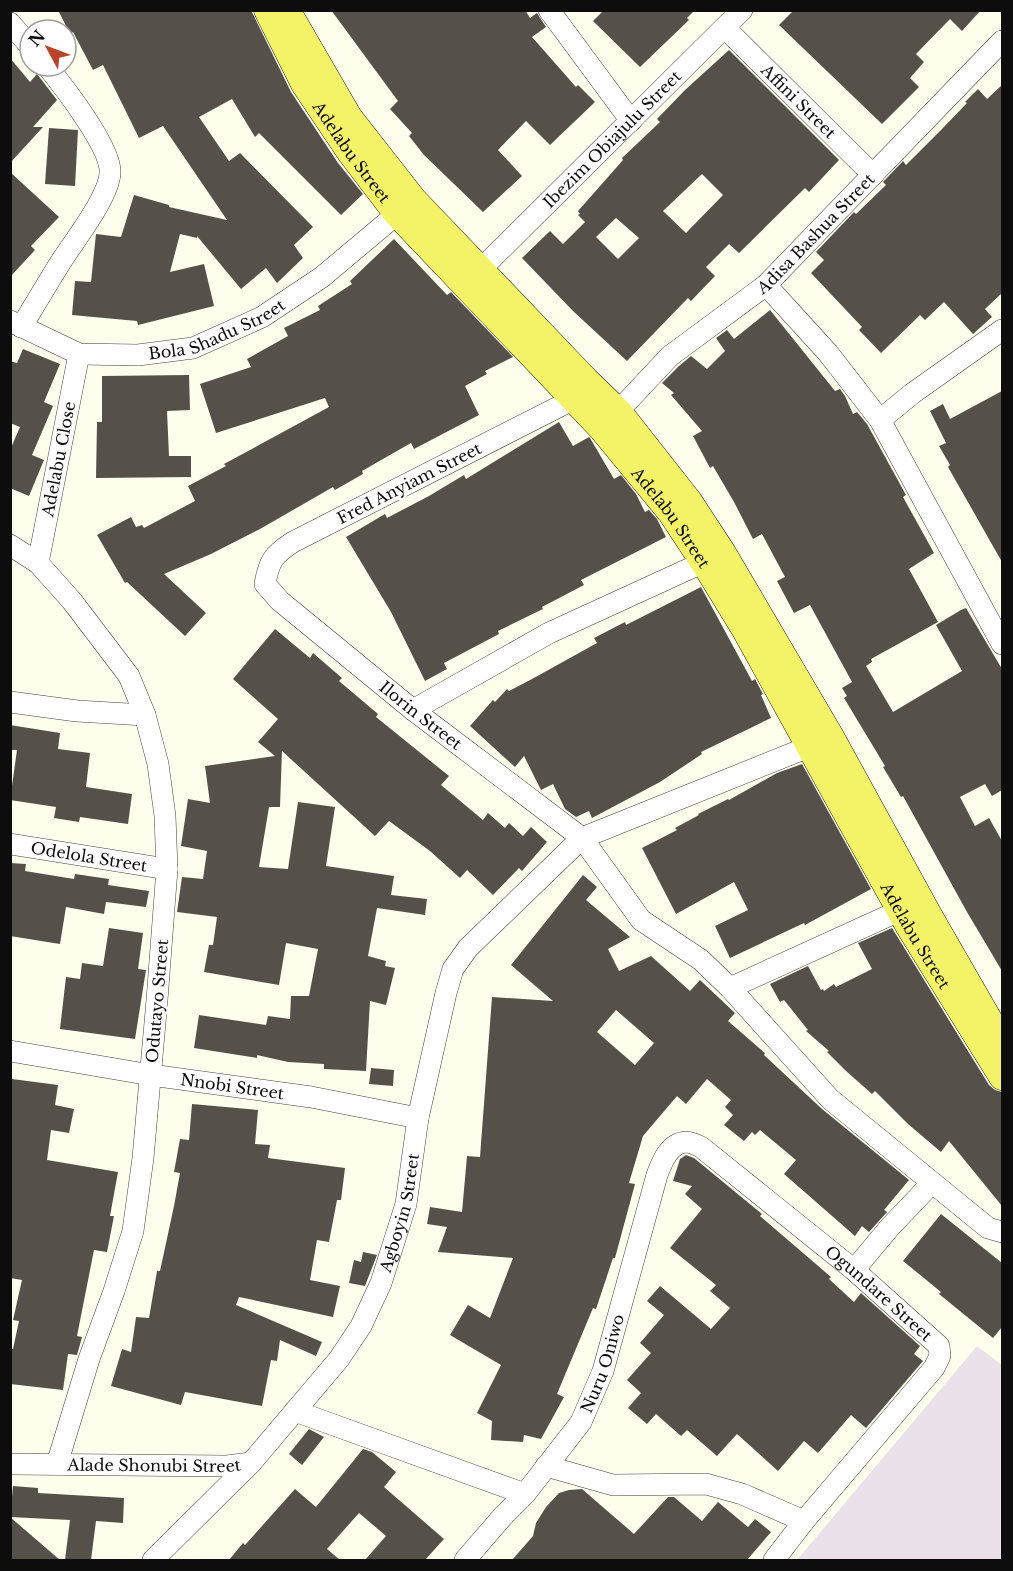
<svg xmlns="http://www.w3.org/2000/svg" width="1013" height="1571" viewBox="0 0 1013 1571" font-family="'Libre Baskerville',serif">
	<style>
		.industrial { fill: #ebe1ea }
		.building { fill: #55514a; fill-rule: evenodd }
		.lines { fill: none; stroke-linecap: round; stroke-linejoin: round }
		.minor-casing { stroke: #404040; stroke-width: 22 }
		.major-casing { stroke: #1e1e1e; stroke-width: 27 }
		.minor { stroke: #fff; stroke-width: 21 }
		.major { stroke: #f4f367; stroke-width: 26 }
		.labels { text-anchor: middle; dominant-baseline: central; stroke-width: 6; stroke-linejoin: round; paint-order: stroke }
		.street-label { font-size: 16px; fill: #0d0d0d; stroke: #fff }
	</style>
	<rect width="100%" height="100%" fill="#fefeed"/>
	<polygon class="industrial" points="977,1346 1002,1365 1002,1560 797,1560"/>
	<g class="building">
		<polygon points="58,10 251,10 291,92 338,163 363,194 341,215 259,133 255,137 232,99 199,117 229,161 240,153 313,227 294,245 303,258 277,283 266,268 241,289 197,236 197,238 180,234 170,272 204,264 214,306 138,325 137,321 72,315 75,281 91,282 96,234 121,237 134,195 169,205 169,207 227,220 163,126 139,138 103,65 93,70 73,32 70,34"/>
		<polygon points="331,10 525,10 530,18 537,13 546,27 532,37 576,87 578,85 595,102 550,145 526,121 498,150 522,176 483,212 424,155 409,136 412,133 390,109 398,101"/>
		<polygon points="604,10 695,10 687,18 689,20 640,67 593,21"/>
		<polygon points="794,10 981,10 962,31 950,19 916,54 924,62 910,78 919,87 882,124 779,25"/>
		<path d="M729,50L839,160L809,192L805,188L739,253L729,244L706,267L715,276L691,301L688,298L627,361L573,311L522,258L550,231L563,244L585,222L578,215L580,214L578,211L623,160L622,158L660,122L657,119L685,90ZM702,174L723,195L686,233L663,211ZM616,218L639,238L618,259L596,237Z"/>
		<polygon points="10,58 30,82 37,74 57,100 33,127 43,127 10,163"/>
		<polygon points="1002,85 1002,293 985,309 992,317 973,334 944,302 925,320 920,315 881,353 859,330 862,327 811,273 824,260 816,252 854,212 856,214 886,185 883,182 903,161 906,165 941,130 967,103 965,102 978,89 987,99"/>
		<polygon points="49,128 78,130 75,186 45,184"/>
		<polygon points="10,172 59,217 31,246 35,250 10,277"/>
		<polygon points="394,239 447,295 451,292 513,357 485,371 487,374 465,386 479,415 414,449 411,443 362,471 363,474 335,490 333,487 260,529 211,554 164,574 206,613 185,636 127,582 125,583 97,535 131,517 136,527 142,525 144,528 195,501 188,486 226,466 224,464 329,407 325,398 216,433 200,384 251,367 247,359 288,336 284,328 320,310 318,306 352,284 350,281"/>
		<polygon points="770,310 835,391 840,389 845,396 853,414 857,412 867,424 906,495 903,497 934,553 909,569 938,622 871,659 872,662 866,666 893,712 962,671 936,625 961,610 966,608 1002,669 1002,790 992,796 985,784 960,797 975,826 989,818 1002,841 1002,971 967,912 903,796 901,797 883,767 885,766 844,698 847,696 842,688 852,682 810,605 794,613 777,581 785,577 762,534 753,539 734,502 713,466 710,468 693,436 702,431 671,395 674,393 662,383 679,366 691,356 707,369 725,351 716,338 727,330 734,339"/>
		<polygon points="23,349 60,364 44,402 53,406 32,455 44,460 29,496 10,488 10,450 20,427 10,423 10,361 17,363"/>
		<polygon points="189,375 190,410 167,411 169,456 191,456 191,477 96,478 97,422 102,422 102,376"/>
		<polygon points="1002,391 1002,562 948,467 950,465 939,446 946,443 930,411 943,404 950,419"/>
		<polygon points="559,422 573,446 589,437 590,438 614,479 621,475 636,494 645,512 649,510 657,519 666,537 581,580 584,585 542,607 543,609 498,631 499,634 444,663 447,669 425,681 391,612 346,537 385,514 387,518 429,496 464,475 466,479"/>
		<polygon points="701,587 752,681 755,679 763,694 761,695 771,718 701,752 702,754 660,782 592,818 589,811 576,817 565,809 553,784 541,790 524,756 515,767 470,726 493,700 495,702 507,689 509,691 532,679 597,643 594,638 625,622 626,625"/>
		<polygon points="275,629 310,658 313,653 342,678 339,681 378,714 376,717 449,776 441,785 483,820 488,813 505,828 509,823 523,836 531,827 547,842 522,871 519,868 493,895 467,870 460,878 430,851 389,821 375,836 282,751 280,807 269,807 259,867 288,869 298,802 335,807 326,866 394,876 391,895 427,899 425,915 377,908 368,956 386,961 385,966 395,968 386,1005 370,1001 366,1071 324,1069 324,1064 288,1062 257,1055 257,1058 194,1048 199,1015 266,1025 268,1016 290,1019 291,996 309,996 318,949 286,943 279,985 204,972 209,945 213,945 217,917 177,912 182,877 203,879 207,851 181,846 188,799 210,803 205,766 275,756 258,742 278,719 233,679"/>
		<polygon points="10,725 60,733 58,749 90,753 86,787 132,794 128,824 80,817 79,822 54,818 56,807 10,800 17,750 10,750"/>
		<polygon points="802,764 871,889 805,925 804,923 730,958 715,926 748,910 734,882 676,914 642,848 677,830 675,828 699,815 698,814 728,799 729,800 777,773"/>
		<polygon points="10,863 26,864 25,871 74,879 75,874 109,879 108,885 149,891 146,907 106,902 104,914 66,907 60,944 10,936"/>
		<path d="M583,875L597,887L586,900L630,937L608,949L619,971L651,956L690,991L700,980L735,1013L728,1021L765,1053L764,1055L822,1109L909,1180L884,1210L887,1212L869,1232L862,1226L855,1236L784,1174L796,1160L760,1130L755,1135L752,1132L744,1141L724,1125L733,1115L725,1107L731,1100L707,1079L686,1104L677,1096L643,1136L629,1183L635,1184L615,1258H613L596,1309L593,1308L557,1394L564,1397L541,1439L524,1435L523,1442L491,1440L492,1421L477,1413L501,1365L450,1335L468,1305L490,1318L513,1258L438,1252L447,1227L427,1224L430,1207L462,1212L467,1156L480,1157L492,997L553,1001L511,965ZM616,1010L654,1043L635,1065L597,1032Z"/>
		<polygon points="109,928 143,933 138,969 146,970 135,1039 60,1029 66,977 80,979 82,963 103,966"/>
		<polygon points="892,928 989,1085 995,1090 1002,1092 1002,1206 949,1141 941,1152 908,1124 875,1091 872,1094 845,1070 827,1052 829,1051 806,1031 808,1030 784,1000 780,1002 770,984 808,966 821,990 823,989 824,991 834,984 836,987 872,969 858,943"/>
		<polygon points="371,1068 394,1070 393,1086 369,1084"/>
		<polygon points="12,1079 58,1085 55,1105 74,1109 69,1133 51,1130 47,1160 118,1172 110,1216 114,1216 107,1252 94,1250 77,1336 82,1337 79,1348 77,1355 68,1354 63,1390 10,1384 10,1349 13,1349 19,1321 13,1320 22,1280 10,1278 10,1091"/>
		<polygon points="192,1104 258,1110 255,1144 270,1145 268,1158 345,1168 341,1200 337,1200 329,1242 317,1240 310,1280 340,1286 333,1317 239,1297 236,1305 322,1342 316,1356 280,1340 277,1361 271,1360 262,1406 185,1392 181,1405 111,1386 122,1349 131,1352 136,1317 149,1318 157,1271 160,1271 174,1206 180,1173 174,1172 180,1139 189,1140"/>
		<polygon points="686,1155 694,1158 762,1214 760,1216 831,1277 829,1279 854,1302 861,1293 920,1346 914,1354 923,1361 866,1428 851,1415 818,1453 804,1441 778,1471 737,1434 717,1456 687,1430 681,1436 656,1414 647,1424 628,1408 641,1393 627,1380 651,1353 640,1343 664,1315 647,1301 660,1286 711,1329 730,1308 710,1291 716,1285 670,1248 702,1209 685,1194 692,1186 673,1181 680,1159"/>
		<polygon points="941,1214 1002,1263 1002,1327 993,1338 939,1294 941,1292 903,1261"/>
		<polygon points="363,1252 377,1255 365,1286 349,1283 354,1260 361,1262"/>
		<polygon points="309,1429 324,1437 302,1465 289,1454"/>
		<polygon points="363,1449 372,1452 396,1472 384,1487 444,1539 425,1560 365,1560 386,1536 359,1513 327,1549 340,1560 229,1560 243,1543 245,1545 295,1489 316,1507"/>
		<polygon points="13,1486 38,1488 38,1493 124,1498 123,1523 96,1521 91,1560 65,1560 70,1520 10,1517"/>
		<polygon points="582,1489 634,1534 668,1497 674,1497 702,1521 718,1502 748,1527 755,1519 771,1532 747,1560 512,1560 533,1536 536,1523 546,1507 559,1493 569,1490"/>
		<polygon points="10,1517 60,1560 10,1560"/>
	</g>
	<g class="lines">
		<g class="minor-casing">
			<g id="minor">
				<polyline points="549,10 631,121"/>
				<polyline points="10,23 30,46"/>
				<path id="s1" d="M725,28L873,175"/>
				<path id="s2" d="M470,280L742,10"/>
				<polyline points="766,285 828,353 880,420 1002,644"/>
				<path id="s3" d="M10,321L79,354L138,355L193,348L262,317L322,277L397,214"/>
				<path d="M21,327C35,305 48,282 62,260C75,240 110,195 110,172C111,147 63,86 47,66"/>
				<path id="s4" d="M574,399L293,542C273,555 269,561 265,584L280,601L413,710L582,838L641,920L701,960L730,988L830,1099L988,1228L1002,1232"/>
				<polyline points="880,420 913,393 1002,330"/>
				<path id="s5" d="M609,421L670,356L766,285L1002,41"/>
				<polyline points="10,545 38,563 72,601 129,676 145,715 158,764 165,816 167,869 157,1000 143,1158 133,1231 114,1291 89,1359 57,1464"/>
				<path id="s6" d="M38,563L79,354"/>
				<polyline points="10,702 77,711 145,715"/>
				<polyline points="413,710 549,633 717,556"/>
				<path id="s7" d="M10,844L167,869"/>
				<polyline points="730,988 912,905"/>
				<path id="s8" d="M10,1051L151,1075L311,1097L418,1118"/>
				<polyline points="854,1270 890,1227 931,1184"/>
				<polyline points="295,1411 525,1494"/>
				<path id="s9" d="M10,1464L227,1466L251,1463"/>
				<polyline points="546,1466 613,1485 706,1484 742,1494 804,1521"/>
				<path id="s10" d="M153,1560L251,1463L339,1359L361,1326L381,1283L406,1204L418,1118L446,993L453,969L468,948L582,838L811,746L821,740"/>
				<path id="s11" d="M465,1560L504,1515L525,1494L581,1422L603,1371L657,1175C662,1162 669,1143 686,1142C690,1142 697,1145 701,1147L854,1270L939,1346L940,1356L934,1368L804,1521L774,1560"/>
			</g>
		</g>
		<g class="major-casing">
			<g id="major">
				<path id="s12" d="M267,10L304,84L349,151L397,214L601,428L671,513L704,563L745,630L909,927L1002,1077"/>
				<polyline points="287,10 349,117 414,200 586,380 619,412 689,501 723,553 830,735 930,917 1002,1042"/>
			</g>
		</g>
		<use href="#minor" class="minor"/>
		<use href="#major" class="major"/>
	</g>
	<g class="labels">
		<g class="street-label">
			<text stroke="none"><textPath href="#s1" startOffset="104">Affini Street</textPath></text>
			<text stroke="none"><textPath href="#s2" startOffset="200">Ibezim Obiajulu Street</textPath></text>
			<text stroke="none"><textPath href="#s12" startOffset="166">Adelabu Street</textPath></text>
			<text stroke="none"><textPath href="#s5" startOffset="280">Adisa Bashua Street</textPath></text>
			<text stroke="none"><textPath href="#s3" startOffset="219">Bola Shadu Street</textPath></text>
			<text stroke="none"><textPath href="#s6" startOffset="106">Adelabu Close</textPath></text>
			<text transform="translate(409 483) rotate(-27)">Fred Anyiam Street</text>
			<text stroke="none"><textPath href="#s12" startOffset="652">Adelabu Street</textPath></text>
			<text stroke="none"><textPath href="#s4" startOffset="572">Ilorin Street</textPath></text>
			<text stroke="none"><textPath href="#s7" startOffset="80">Odelola Street</textPath></text>
			<text stroke="none"><textPath href="#s12" startOffset="1137">Adelabu Street</textPath></text>
			<text transform="translate(157 1001) rotate(-85)">Odutayo Street</text>
			<text stroke="none"><textPath href="#s8" startOffset="225">Nnobi Street</textPath></text>
			<text stroke="none"><textPath href="#s10" startOffset="434">Agboyin Street</textPath></text>
			<text stroke="none"><textPath href="#s11" startOffset="732">Ogundare Street</textPath></text>
			<text stroke="none"><textPath href="#s11" startOffset="243">Nuru Oniwo</textPath></text>
			<text stroke="none"><textPath href="#s9" startOffset="144">Alade Shonubi Street</textPath></text>
		</g>
	</g>
	<rect width="1013" height="1571" fill="none" stroke="#0d0d0d" stroke-width="24"/>
	<g transform="translate(48 48) rotate(311)"><circle r="28" fill="#ffffff" stroke="#9e9e9e" stroke-width="1.5"/>
	<path d="M0-4.5L10 22L0 15L-10 22Z" fill="#b94429"/>
	<text y="-9" font-size="16" font-weight="bold" text-anchor="middle" fill="#0d0d0d">N</text>
	</g>
</svg>
